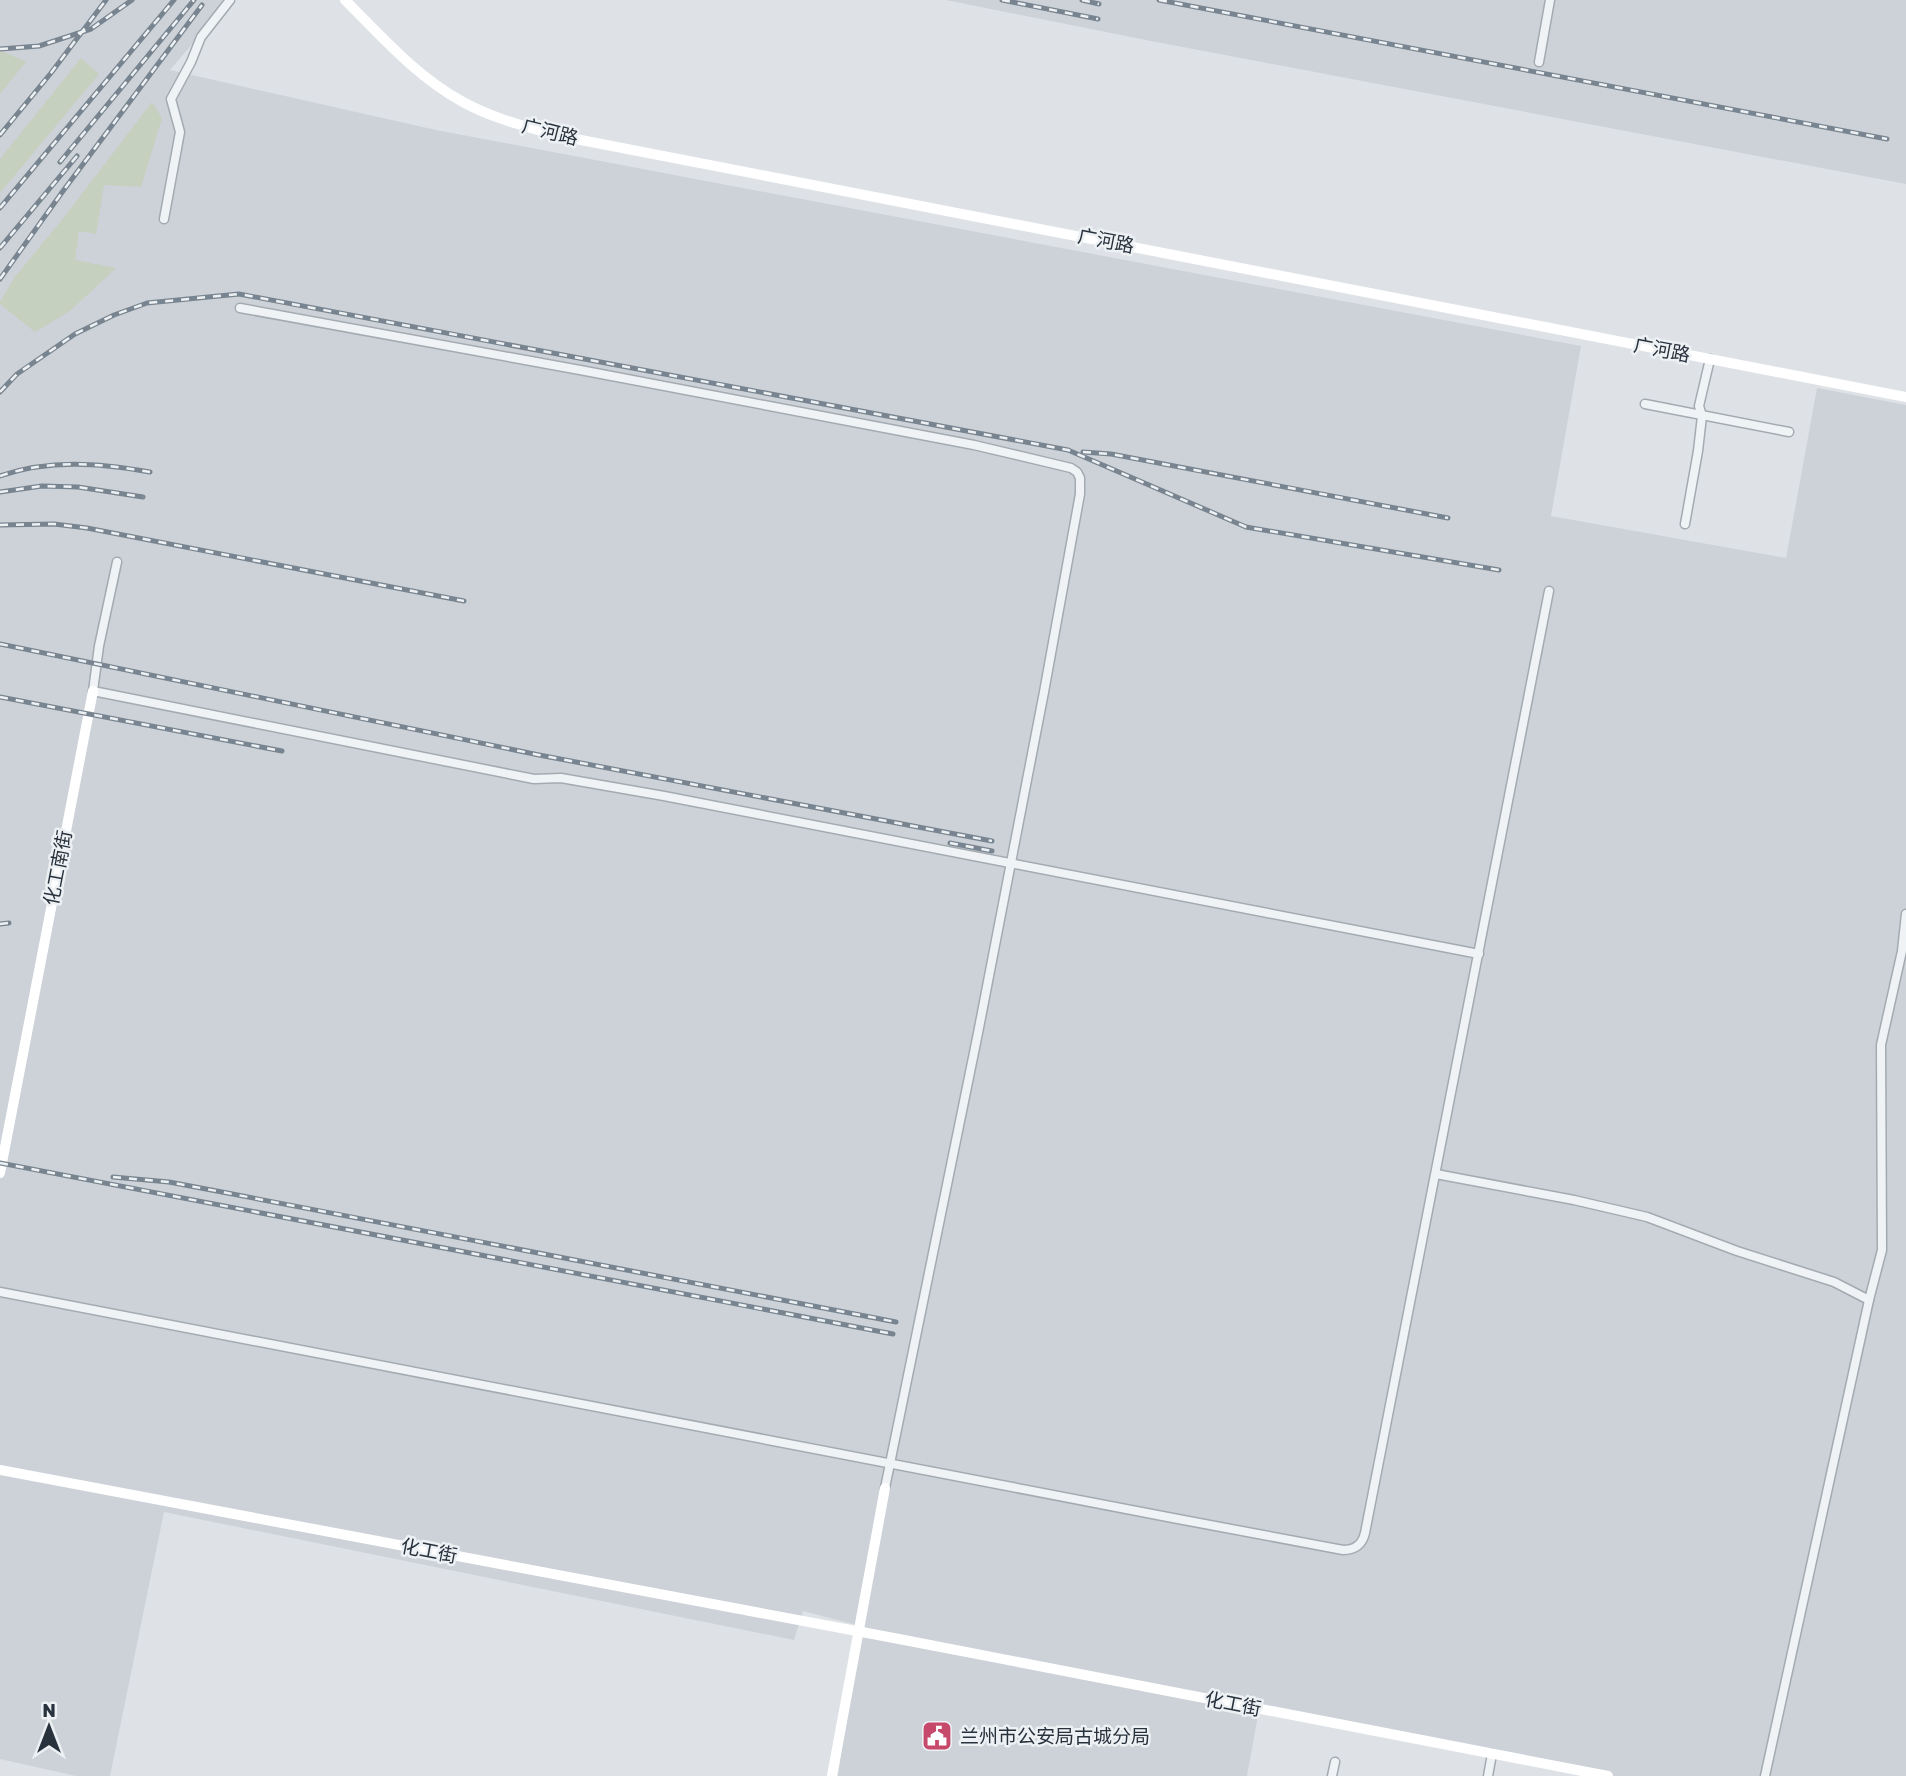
<svg xmlns="http://www.w3.org/2000/svg" width="1906" height="1776" viewBox="0 0 1906 1776" font-family="Rubik,'Noto Sans SC',sans-serif">
	<style>
		.built { fill: #ccd2d8 }
		.green { fill: #c6d0bf }
		.lines { fill: none; stroke-linecap: round; stroke-linejoin: round }
		.street-casing { stroke: #a4aab1; stroke-width: 11 }
		.street { stroke: #f0f3f5; stroke-width: 8 }
		.secondary { stroke: #fff; stroke-width: 10 }
		.rail-casing { stroke: #78848f; stroke-width: 5 }
		.rail { stroke: #edf1f4; stroke-width: 2.5; stroke-dasharray: 8; stroke-linecap: butt }
		.labels { text-anchor: middle; dominant-baseline: central; stroke-width: 5; stroke-linejoin: round; paint-order: stroke }
		.street-label { font-size: 19px; fill: #28323d; stroke: #edf1f4 }
		.poi-label { font-size: 19px; fill: #28323d; stroke: #edf1f4; text-anchor: start }
	</style>
	<rect width="100%" height="100%" fill="#dee2e7"/>
	<g class="built">
		<polygon points="0,0 230,0 170,70 436,130 1581,346 1551,516 1786,558 1817,388 1906,405 1906,1776 1609,1776 1259,1710 1247,1776 838,1776 858,1631 876,1630 803,1611 794,1640 164,1512 110,1776 76,1776 0,1759"/>
		<polygon points="946,0 1906,0 1906,184 1151,41"/>
	</g>
	<g class="green">
		<polygon points="0,50 26,62 0,94"/>
		<polygon points="81,58 99,74 0,193 0,159"/>
		<polygon points="152,102 162,118 141,187 104,185 96,234 79,231 75,260 116,268 70,311 35,332 0,304 0,302 14,278 65,216"/>
	</g>
	<g class="lines">
		<g class="street-casing">
			<g id="street">
				<polyline points="1539,62 1550,0"/>
				<polyline points="164,219 180,132 171,99 191,62 201,37 230,0"/>
				<polyline points="240,308 580,370 974,445 1071,468 1077,472 1080,478 1080,494 1044,692 978,1033 885,1488"/>
				<polyline points="1645,404 1789,432"/>
				<polyline points="1685,524 1698,451 1702,416 1699,406 1710,359"/>
				<polyline points="117,562 99,646 93,691 534,779 561,778 664,796 1479,954"/>
				<polyline points="1436,1174 1574,1200 1647,1217 1737,1251 1834,1282 1869,1300 1765,1776"/>
				<path d="M0,1292L1178,1519L1343,1550C1355,1550 1362,1545 1365,1533L1549,591"/>
				<polyline points="1869,1300 1882,1250 1881,1045 1902,951 1906,914"/>
				<polyline points="1332,1776 1335,1762"/>
				<polyline points="1488,1776 1492,1754"/>
			</g>
		</g>
		<use href="#street" class="street"/>
		<g class="secondary">
			<path d="M345,0C382,37 417,77 463,102C492,118 524,126 555,135L1906,397"/>
			<polyline points="0,1173 93,691"/>
			<polyline points="0,1470 899,1639 1608,1776"/>
			<polyline points="832,1776 885,1488"/>
		</g>
		<g class="rail-casing">
			<g id="rail">
				<polyline points="1002,0 1098,19"/>
				<polyline points="1082,0 1099,4"/>
				<polyline points="1159,0 1887,139"/>
				<polyline points="0,49 39,46 91,29 132,0"/>
				<polyline points="0,135 51,73 106,0"/>
				<polyline points="60,162 194,0"/>
				<polyline points="0,208 174,0"/>
				<polyline points="0,248 77,156"/>
				<polyline points="0,279 63,191 202,5"/>
				<polyline points="0,392 17,374 75,334 114,315 147,303 239,294 1068,450 1246,527 1499,570"/>
				<polyline points="1083,452 1111,454 1448,518"/>
				<path d="M0,476C49,459 99,463 150,472"/>
				<polyline points="0,492 42,486 78,487 143,497"/>
				<polyline points="0,525 54,524 87,528 464,601"/>
				<polyline points="0,644 539,755 992,841"/>
				<polyline points="0,697 282,751"/>
				<polyline points="950,843 992,851"/>
				<polyline points="0,924 9,923"/>
				<polyline points="0,1163 893,1334"/>
				<polyline points="113,1177 169,1182 222,1192 896,1322"/>
			</g>
		</g>
		<use href="#rail" class="rail"/>
	</g>
	<defs>
		<g id="civic-square" transform="scale(1.575)"><rect x="-9" y="-9" width="18" height="18" rx="4" fill="#c6486a" stroke="#edf1f4"/><path d="M-.6-6.5H3V-4.5H.6V-3L4-1V1h2V6H-6V1h2V-1L-.6-3ZM-1.2 2.5V6h2.4V2.5Z" fill="#fff"/></g>
	</defs>
	<g fill-rule="evenodd">
		<use href="#civic-square" x="937" y="1736"/>
	</g>
	<g class="labels">
		<g class="street-label">
			<text transform="translate(550 132) rotate(14)">广河路</text>
			<text transform="translate(1106 241) rotate(11)">广河路</text>
			<text transform="translate(1662 350) rotate(11)">广河路</text>
			<text transform="translate(58 868) rotate(-79)">化工南街</text>
			<text transform="translate(429 1551) rotate(11)">化工街</text>
			<text transform="translate(1233 1704) rotate(11)">化工街</text>
		</g>
		<g class="poi-label">
			<text x="960" y="1736">兰州市公安局古城分局</text>
		</g>
	</g>
	<g transform="translate(49 1727)" stroke="#edf1f4" stroke-width="5" paint-order="stroke">
	<path d="M0-5L12 26L0 18L-12 26Z" fill="#28323d"/>
	<text y="-10" font-size="19" font-weight="bold" text-anchor="middle" fill="#28323d">N</text>
	</g>
</svg>
